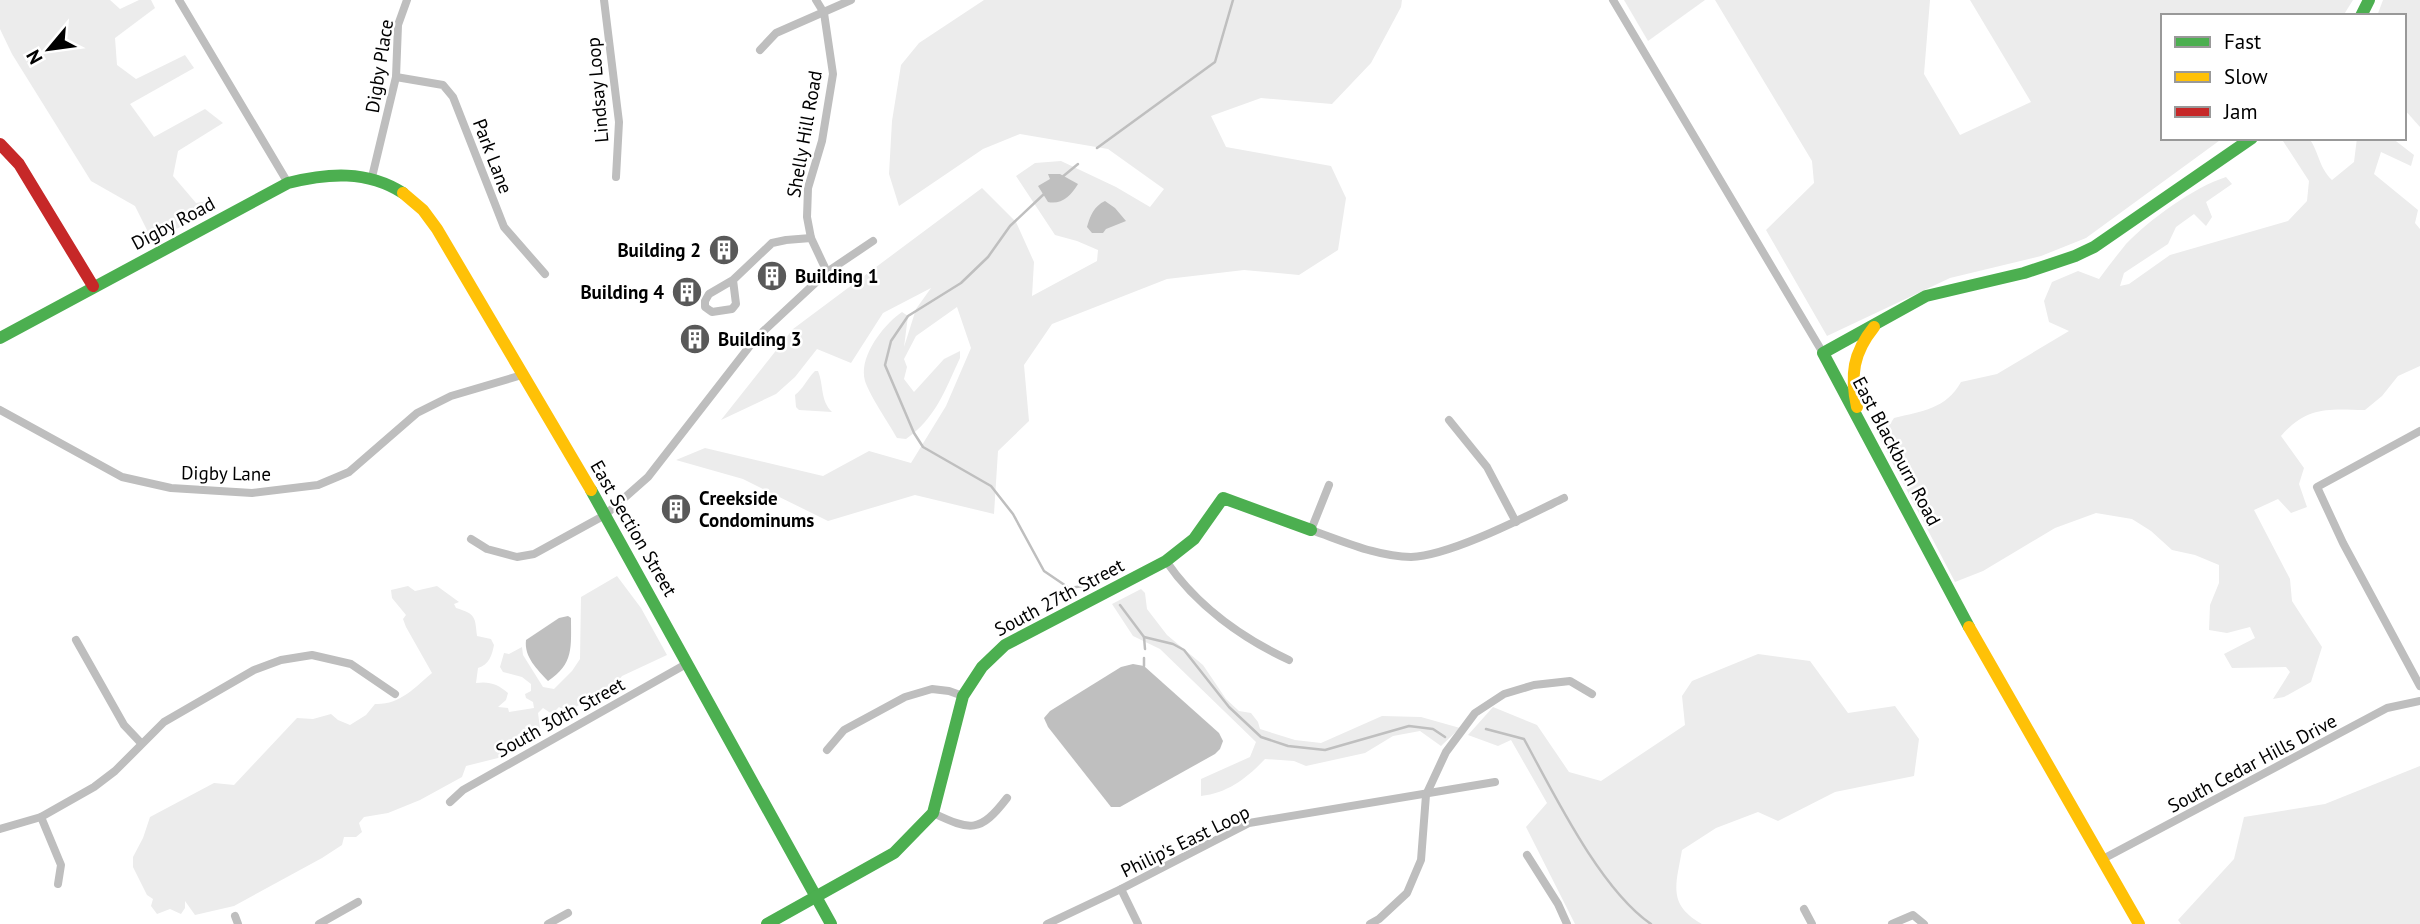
<svg xmlns="http://www.w3.org/2000/svg" width="2420" height="924" viewBox="0 0 2420 924" font-family="'PT Sans',sans-serif">
	<style>
		.green { fill: #ececec }
		.water { fill: #bfbfbf }
		.lines { fill: none; stroke-linecap: round; stroke-linejoin: round }
		.stream { stroke: #bfbfbf; stroke-width: 2.5 }
		.street { stroke: #bebebe; stroke-width: 8 }
		.fast { stroke: #4caf50; stroke-width: 12 }
		.slow { stroke: #ffc107; stroke-width: 12 }
		.jam { stroke: #c62828; stroke-width: 12 }
		.labels { text-anchor: middle; dominant-baseline: central; stroke-width: 5; stroke-linejoin: round; paint-order: stroke }
		.street-label { font-size: 19px; fill: #000; stroke: #fff }
		.poi-label { font-size: 19px; font-weight: bold; fill: #000; stroke: #fff; text-anchor: start }
	</style>
	<rect width="100%" height="100%" fill="#fff"/>
	<g class="green">
		<polygon points="0,0 110,0 120,9 139,0 151,0 155,8 115,38 117,65 136,79 185,55 194,68 130,104 154,137 205,109 223,123 178,151 173,176 196,203 214,200 215,211 152,240 135,206 91,181 12,54 0,29"/>
		<path d="M984,0H1402L1401,7L1371,63L1332,104L1261,98L1211,116L1226,147L1331,166L1346,198L1338,250L1299,275L1244,270L1167,279L1052,324L1024,365L1029,421L998,451L994,514L915,495L828,521L743,479L676,460L705,448L823,476L869,451L911,463L946,406L971,348L957,307L916,336L904,359L907,367L904,379L914,392L944,359L960,351V358C945,390 936,418 906,439L897,438C888,422 870,396 865,381C858,357 884,324 902,312L908,316L904,347L916,309L931,288L883,313L851,363L817,349L795,377L776,394L721,420L793,329L982,188L1016,222L1034,262L1032,296L1097,261L1098,250L1077,241L1055,235L1016,176L1035,163L1061,161L1116,187L1150,207L1164,189L1108,149L1020,134L983,149L899,206L889,174L892,121L901,65L919,43Z"/>
		<polygon points="1624,0 1705,0 1648,41"/>
		<polygon points="1715,0 1930,0 1924,74 1960,135 2031,102 1970,0 2353,0 2343,16 2163,16 2163,138 2223,138 2086,238 2041,256 1950,278 1827,336 1766,230 1814,183 1812,161"/>
		<polygon points="2383,0 2420,0 2420,127 2404,109 2404,16 2377,16"/>
		<path d="M2285,138H2309C2319,152 2319,168 2332,180L2354,162L2357,138H2392L2414,155L2411,166L2381,152L2374,174L2418,210L2415,223L2420,229V366L2398,376L2382,396L2365,410C2328,409 2307,406 2281,436L2304,468L2299,484L2307,507L2291,513L2278,499L2254,510L2290,579L2292,601L2322,647L2311,682L2284,697L2273,699L2290,672L2286,667L2232,668L2224,654L2255,638L2250,627L2227,633L2209,630L2210,605L2219,583V565L2195,555L2172,550L2151,531L2132,519L2096,513L2055,528L1983,571L1955,582L1880,439L1894,418C1922,411 1946,409 1961,382L1997,374L2069,331L2049,322L2044,301L2052,282L2078,271L2099,279C2108,267 2117,255 2126,244C2149,220 2194,187 2226,177L2232,184L2206,202L2212,217L2206,226L2194,214L2176,227L2168,244L2124,273L2120,286L2129,284L2170,255L2288,221L2307,201L2309,181L2283,141Z"/>
		<path d="M815,371H818C824,386 820,400 832,412L799,410L796,407L795,395C803,389 807,379 815,371Z"/>
		<path d="M617,576L641,608L667,655L622,676L616,684L567,712L559,707L552,714L543,708L538,713L540,728L536,735L517,743L513,749L498,758L466,766L462,777L420,800L388,813L364,817L359,823L362,832L356,837H344L342,845L322,858L234,906L195,915L185,901V908L181,914L170,909L157,914L151,906L153,899L147,895L133,867V857L143,838L150,817L214,783L234,785L297,718L313,719L331,714L338,720L350,725L366,715L375,704C400,705 414,688 432,673L406,627L403,619L406,615L392,598L391,590L408,586L415,591L437,586L459,602L454,604L456,608C476,614 475,617 477,636L491,639L494,645C492,655 489,665 478,668L476,683C489,681 498,684 508,693L506,700L498,707L508,708L509,712L534,708L533,702L526,698L525,694L531,691V684L522,677L503,672L500,667L504,653L509,654L522,647L523,655L543,687L554,689L572,671L580,659L581,597Z"/>
		<path d="M1141,589L1145,593L1147,609L1167,635L1203,665L1226,699L1239,711L1251,713L1258,722L1260,729L1295,740L1321,743L1382,716L1421,717L1460,728L1441,746L1420,731L1393,736L1365,753L1306,766L1294,761L1265,759C1247,778 1228,793 1201,796V779L1250,757L1256,742L1160,649L1133,636L1112,604Z"/>
		<path d="M1758,654L1810,661L1848,713L1895,706L1919,739L1914,776L1835,792L1778,821L1758,812L1716,828L1682,850C1676,885 1667,904 1702,924H1575L1526,827L1547,803L1511,740L1498,746L1468,735L1493,707L1537,725L1569,772L1601,781L1685,725L1682,696L1692,681Z"/>
		<polygon points="2420,766 2420,924 2181,924 2178,920 2234,859 2244,817 2325,804"/>
	</g>
	<g class="water">
		<path d="M1048,174H1060L1078,184C1071,196 1061,205 1048,202L1038,186L1050,179Z"/>
		<path d="M1105,201L1115,208L1126,221L1106,229L1103,233H1092L1087,227C1090,216 1094,206 1105,201Z"/>
		<path d="M568,616L571,618C571,647 574,664 548,681C537,669 524,657 526,640L559,618Z"/>
		<polygon points="1133,664 1144,666 1219,733 1223,741 1220,749 1215,754 1120,807 1111,807 1048,727 1044,718 1050,711 1121,667"/>
	</g>
	<g class="lines">
		<g class="stream">
			<polyline points="1097,148 1215,62 1233,0"/>
			<polyline points="1061,178 1078,164"/>
			<polyline points="1044,194 1010,226 988,257 961,283 908,316 891,341 885,365 914,433 923,447 991,486 1013,514 1044,571 1069,588 1098,584"/>
			<polyline points="1120,605 1144,637 1173,644 1184,650 1229,707 1261,737 1288,746 1325,750 1409,726 1433,729 1445,737"/>
			<polyline points="1144,637 1145,649"/>
			<polyline points="1144,666 1144,658"/>
			<path d="M1486,729L1524,739C1554,794 1600,889 1651,924"/>
		</g>
		<g class="street">
			<polyline points="179,0 288,183"/>
			<polyline points="604,0 619,122 616,177"/>
			<polyline points="816,0 824,13 833,74 822,141 808,188 807,217 811,238 827,272"/>
			<polyline points="1613,0 1823,353"/>
			<polyline points="760,50 776,33 851,0"/>
			<polyline points="396,77 443,85 453,97 504,227 545,274"/>
			<polyline points="372,177 396,77 398,25 407,0"/>
			<polyline points="733,280 736,304 732,309 712,312 705,307 705,301 709,294 733,280 772,243 786,240 811,238"/>
			<polyline points="0,410 122,477 171,488 252,493 318,485 349,472 417,413 451,396 522,375"/>
			<polyline points="1449,420 1487,467 1516,522"/>
			<polyline points="2420,431 2317,487 2343,543 2420,686"/>
			<path d="M1329,485L1311,530C1343,541 1378,557 1411,557C1450,556 1527,516 1564,498"/>
			<polyline points="471,539 487,549 517,557 534,554 605,515 648,477 756,338 827,272 873,241"/>
			<path d="M1166,561C1196,605 1242,638 1289,660"/>
			<polyline points="76,640 124,725 141,743"/>
			<polyline points="827,750 844,730 905,697 932,689 949,691 963,696"/>
			<polyline points="450,802 463,790 688,663"/>
			<path d="M933,813C971,831 980,833 1007,798"/>
			<polyline points="41,817 61,865 58,884"/>
			<polyline points="0,829 41,817 94,787 115,771 164,722 254,670 281,660 312,655 351,664 395,694"/>
			<polyline points="1527,855 1558,904 1567,924"/>
			<polyline points="2101,860 2387,708 2420,701"/>
			<polyline points="1121,889 1138,924"/>
			<polyline points="1804,909 1812,924"/>
			<polyline points="235,916 238,924"/>
			<polyline points="319,924 358,902"/>
			<polyline points="548,924 568,913"/>
			<polyline points="1047,924 1121,889 1249,823 1495,782"/>
			<polyline points="1370,924 1379,919 1407,893 1421,860 1426,795 1446,752 1475,713 1504,694 1534,685 1570,681 1592,694"/>
			<polyline points="1892,924 1913,915 1924,924"/>
		</g>
		<g class="fast">
			<polyline points="2361,16 2369,0"/>
			<path d="M0,338L288,183C328,173 367,170 403,193"/>
			<polyline points="591,490 831,924"/>
			<polyline points="1969,627 1823,353 1926,296 2024,273 2075,256 2094,247 2252,138"/>
			<polyline points="767,924 894,853 933,813 963,696 982,667 1005,645 1166,561 1194,539 1223,498 1311,530"/>
		</g>
		<g class="slow">
			<polyline points="403,193 423,210 437,229 591,490"/>
			<path d="M1857,407C1850,375 1853,353 1874,327"/>
			<polyline points="1969,627 2139,924"/>
		</g>
		<polyline class="jam" points="0,144 19,164 93,286"/>
	</g>
	<defs>
		<g id="building-disc" transform="scale(1.575)"><circle r="9.5" fill="#595959" stroke="#fff"/><path d="M-4-6H4V6H1V3H-1V6H-4ZM-2.5-4.3h1.7v1.8h-1.7ZM.8-4.3h1.7v1.8H.8ZM-2.5-1h1.7V.8h-1.7ZM.8-1h1.7V.8H.8Z" fill="#fff"/></g>
	</defs>
	<g fill-rule="evenodd">
		<use href="#building-disc" x="724" y="250"/>
		<use href="#building-disc" x="772" y="276"/>
		<use href="#building-disc" x="687" y="292"/>
		<use href="#building-disc" x="695" y="339"/>
		<use href="#building-disc" x="676" y="509"/>
	</g>
	<g class="labels">
		<g class="street-label">
			<text transform="translate(379 66) rotate(-81)">Digby Place</text>
			<text transform="translate(597 90) rotate(-95)">Lindsay Loop</text>
			<text transform="translate(804 134) rotate(-80)">Shelly Hill Road</text>
			<text transform="translate(493 156) rotate(69)">Park Lane</text>
			<text transform="translate(173 223) rotate(-28)">Digby Road</text>
			<text transform="translate(1897 451) rotate(62)">East Blackburn Road</text>
			<text transform="translate(226 473) rotate(1)">Digby Lane</text>
			<text transform="translate(634 528) rotate(60)">East Section Street</text>
			<text transform="translate(1059 597) rotate(-28)">South 27th Street</text>
			<text transform="translate(560 717) rotate(-29)">South 30th Street</text>
			<text transform="translate(2252 763) rotate(-28)">South Cedar Hills Drive</text>
			<text transform="translate(1185 841) rotate(-26)">Philip's East Loop</text>
		</g>
		<g class="poi-label">
			<text x="701" y="250" text-anchor="end">Building 2</text>
			<text x="795" y="276">Building 1</text>
			<text x="664" y="292" text-anchor="end">Building 4</text>
			<text x="718" y="339">Building 3</text>
			<text x="699" y="498">Creekside<tspan x="699" dy="22">Condominums</tspan></text>
		</g>
	</g>
	<rect x="2161" y="14" width="245" height="126" fill="#ffffff" stroke="#999999" stroke-width="2"/>
	<rect x="2175" y="37" width="35" height="10" fill="#4caf50" stroke="#999999" stroke-width="2"/>
	<text x="2224" y="49" font-size="21" fill="#000000">Fast</text>
	<rect x="2175" y="72" width="35" height="10" fill="#ffc107" stroke="#999999" stroke-width="2"/>
	<text x="2224" y="84" font-size="21" fill="#000000">Slow</text>
	<rect x="2175" y="107" width="35" height="10" fill="#c62828" stroke="#999999" stroke-width="2"/>
	<text x="2224" y="119" font-size="21" fill="#000000">Jam</text>
	<g transform="translate(49 49) rotate(241)" stroke="#ffffff" stroke-width="5" paint-order="stroke">
	<path d="M0-5L12 26L0 18L-12 26Z" fill="#000000"/>
	<text y="-10" font-size="19" font-weight="bold" text-anchor="middle" fill="#000000">N</text>
	</g>
</svg>
